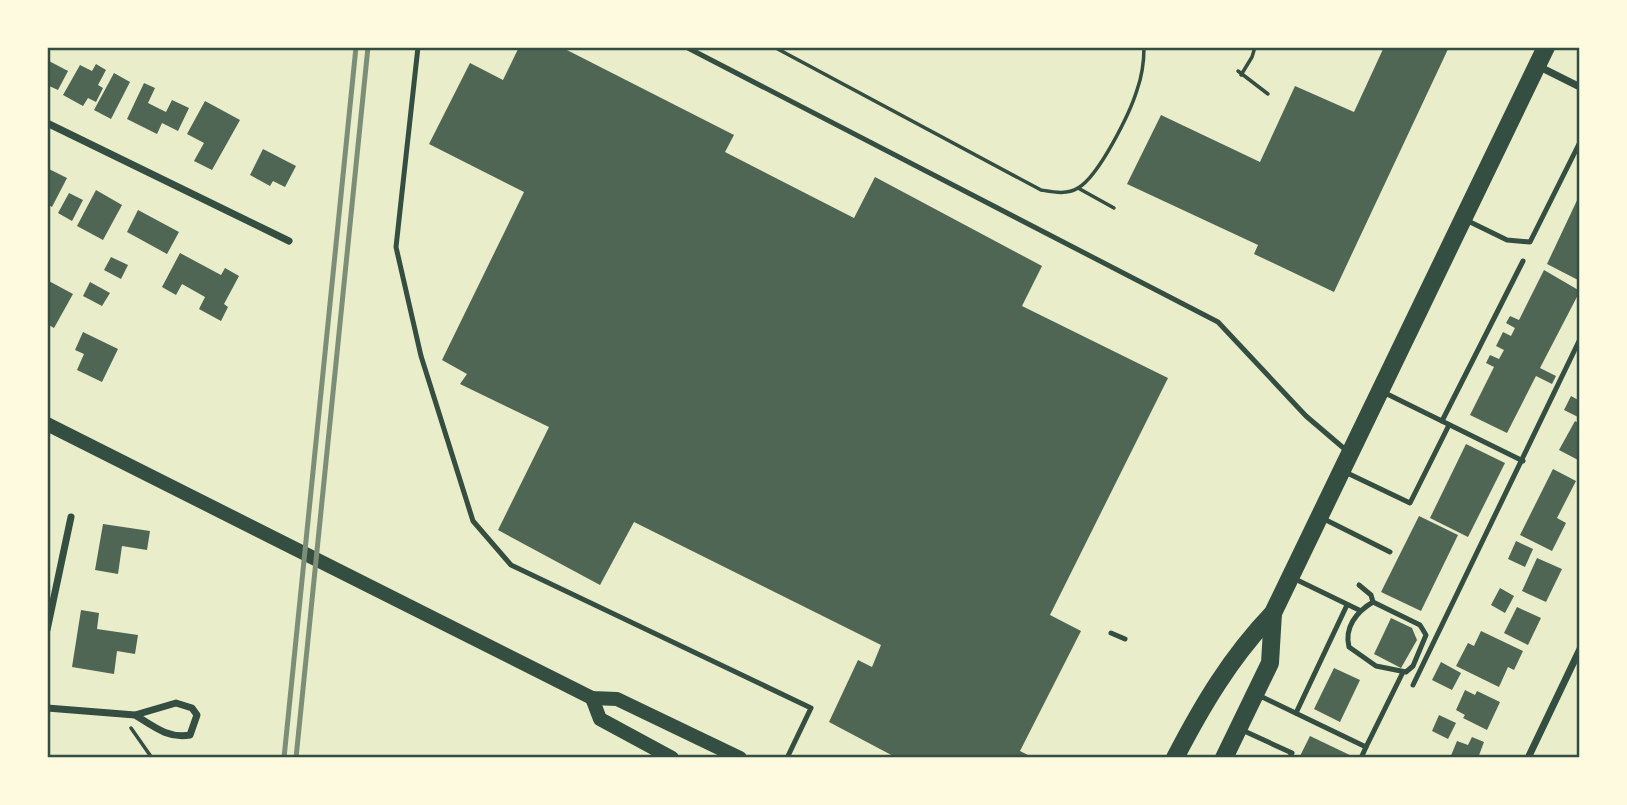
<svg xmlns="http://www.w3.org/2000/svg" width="1627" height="805" viewBox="0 0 1627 805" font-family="'Open Sans',sans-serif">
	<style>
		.building { fill: #4f6655 }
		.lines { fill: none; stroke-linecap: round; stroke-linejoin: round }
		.path { stroke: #344e41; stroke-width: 3.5 }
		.service { stroke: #344e41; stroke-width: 5 }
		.minor { stroke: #344e41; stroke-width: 7 }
		.secondary { stroke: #344e41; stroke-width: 14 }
		.primary { stroke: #344e41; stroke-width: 18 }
		.rail { stroke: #7c8e77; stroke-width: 5 }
		.neatline { fill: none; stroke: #344e41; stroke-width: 2.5 }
	</style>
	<rect width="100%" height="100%" fill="#e9edc9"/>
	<g class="building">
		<polygon points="519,47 561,47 734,135 725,152 854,218 875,177 1042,266 1022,306 1168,378 1050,615 1081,631 1020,751 1034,758 897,758 829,722 858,660 872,667 881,645 634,522 600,585 498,530 549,427 460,384 467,374 442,360 524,192 429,144 470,63 503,80"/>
		<polygon points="1384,47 1449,47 1334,292 1254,254 1258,245 1127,184 1161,115 1260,162 1295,86 1354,112"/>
		<polygon points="49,61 68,71 58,90 47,85"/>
		<polygon points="96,64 106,70 98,85 103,88 96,102 88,98 83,106 63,95 80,65 92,71"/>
		<polygon points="114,73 130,82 111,119 94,110"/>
		<polygon points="144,83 155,88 148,103 166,112 172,100 189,108 178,131 162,123 157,134 127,119"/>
		<polygon points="205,101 240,120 212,170 194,161 204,143 187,134"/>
		<polygon points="263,149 296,166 285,187 273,181 270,186 250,175"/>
		<polygon points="47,168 67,178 52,207 47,204"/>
		<polygon points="96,190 122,205 103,240 77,226"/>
		<polygon points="69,193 83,200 72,221 58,213"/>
		<polygon points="1580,194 1580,281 1547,264"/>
		<polygon points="138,210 179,232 167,254 127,232"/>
		<polygon points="180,253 221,275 225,268 239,276 224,304 228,307 221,321 199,309 205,297 182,284 176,295 162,287"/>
		<polygon points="111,257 128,265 121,279 104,270"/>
		<polygon points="1544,270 1580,291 1540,368 1556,376 1552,384 1536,376 1507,433 1470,415 1494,367 1486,363 1490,355 1499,359 1504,350 1496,346 1503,332 1511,336 1515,328 1506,323 1510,316 1519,320"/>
		<polygon points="47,280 73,294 54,328 47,324"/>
		<polygon points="90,282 110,293 102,306 83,296"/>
		<polygon points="83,332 118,349 102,382 77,370 84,354 75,350"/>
		<polygon points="1571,396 1580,401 1580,418 1564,410"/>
		<polygon points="1575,421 1580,424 1580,461 1559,450"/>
		<polygon points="1466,444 1505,463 1468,537 1430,518"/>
		<polygon points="1553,469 1576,481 1557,518 1566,523 1552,551 1520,535"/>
		<polygon points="1419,516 1458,535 1421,611 1381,592"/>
		<polygon points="103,524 150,531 147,550 122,546 118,574 95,570"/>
		<polygon points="1516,541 1533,549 1525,567 1508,559"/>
		<polygon points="1537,558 1562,569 1546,602 1522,591"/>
		<polygon points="1500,588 1514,596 1505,613 1491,605"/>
		<polygon points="1517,607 1541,618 1528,645 1504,633"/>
		<polygon points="81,610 99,613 97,629 138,635 135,654 117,651 114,674 72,667"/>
		<polygon points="1391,618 1412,628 1417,640 1401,668 1374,654"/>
		<polygon points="1481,631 1523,651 1514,670 1508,667 1499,687 1456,666 1468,643 1474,646"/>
		<polygon points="1441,662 1461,673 1452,690 1432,680"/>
		<polygon points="1334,668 1360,680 1340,722 1314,709"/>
		<polygon points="1465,690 1475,695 1477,691 1500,702 1487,730 1463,718 1465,715 1456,710"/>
		<polygon points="1439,715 1456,723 1448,739 1432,731"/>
		<polygon points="1310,736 1356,758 1299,758"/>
		<polygon points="1472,737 1484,742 1478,758 1450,758 1457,741 1468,745"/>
	</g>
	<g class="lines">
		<g class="path">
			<path d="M774,47L1041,190C1053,192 1067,195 1078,188C1099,176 1130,113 1137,90C1142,76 1144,62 1144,47"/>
			<polyline points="1238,71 1268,94"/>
			<polyline points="1241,75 1252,57 1255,47"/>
			<polyline points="1078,188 1114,208"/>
			<polyline points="131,728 152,758"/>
		</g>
		<g class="service">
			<polyline points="418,47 396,247 421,356 473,521 511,565 811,708 787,758"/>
			<polyline points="686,47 1218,322 1306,416 1347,451"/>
			<polyline points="1464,219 1507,240 1530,242 1580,142"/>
			<polyline points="1383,392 1523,461"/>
			<polyline points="1442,421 1523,261"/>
			<polyline points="1343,471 1410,503 1449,425"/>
			<polyline points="1322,518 1390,552"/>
			<polyline points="1293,578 1359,610"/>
			<path d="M1359,585L1371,595L1373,602L1420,625L1426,635L1413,666L1406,672L1376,666L1349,647C1344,628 1356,612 1373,602"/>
			<polyline points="1111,633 1125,639"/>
			<polyline points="1413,685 1580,339"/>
			<polyline points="1258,695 1366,747 1361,758"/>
			<polyline points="1296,713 1347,605"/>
			<polyline points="1242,730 1292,753 1289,758"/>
			<polyline points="1366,747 1403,672"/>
		</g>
		<g class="minor">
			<polyline points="1538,66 1580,87"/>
			<polyline points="47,123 289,241"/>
			<polyline points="47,630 71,517"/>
			<path d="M47,708L135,715L176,703L192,708L197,715L190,735C168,739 153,726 135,715"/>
			<polyline points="1528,758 1580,649"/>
		</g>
		<g class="secondary">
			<polyline points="47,424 592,698 617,699 740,758"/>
			<polyline points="592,698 600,719 672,758"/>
		</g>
		<g class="primary">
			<path d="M1175,758C1203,704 1231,657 1273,613L1546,47"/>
			<polyline points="1224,758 1270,663 1273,613"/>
		</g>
		<g class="rail">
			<polyline points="284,758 356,47"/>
			<polyline points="296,758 368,47"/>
		</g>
	</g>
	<rect width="1627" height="805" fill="none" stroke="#fefae0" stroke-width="98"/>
	<rect x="49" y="49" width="1529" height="707" class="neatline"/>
</svg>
